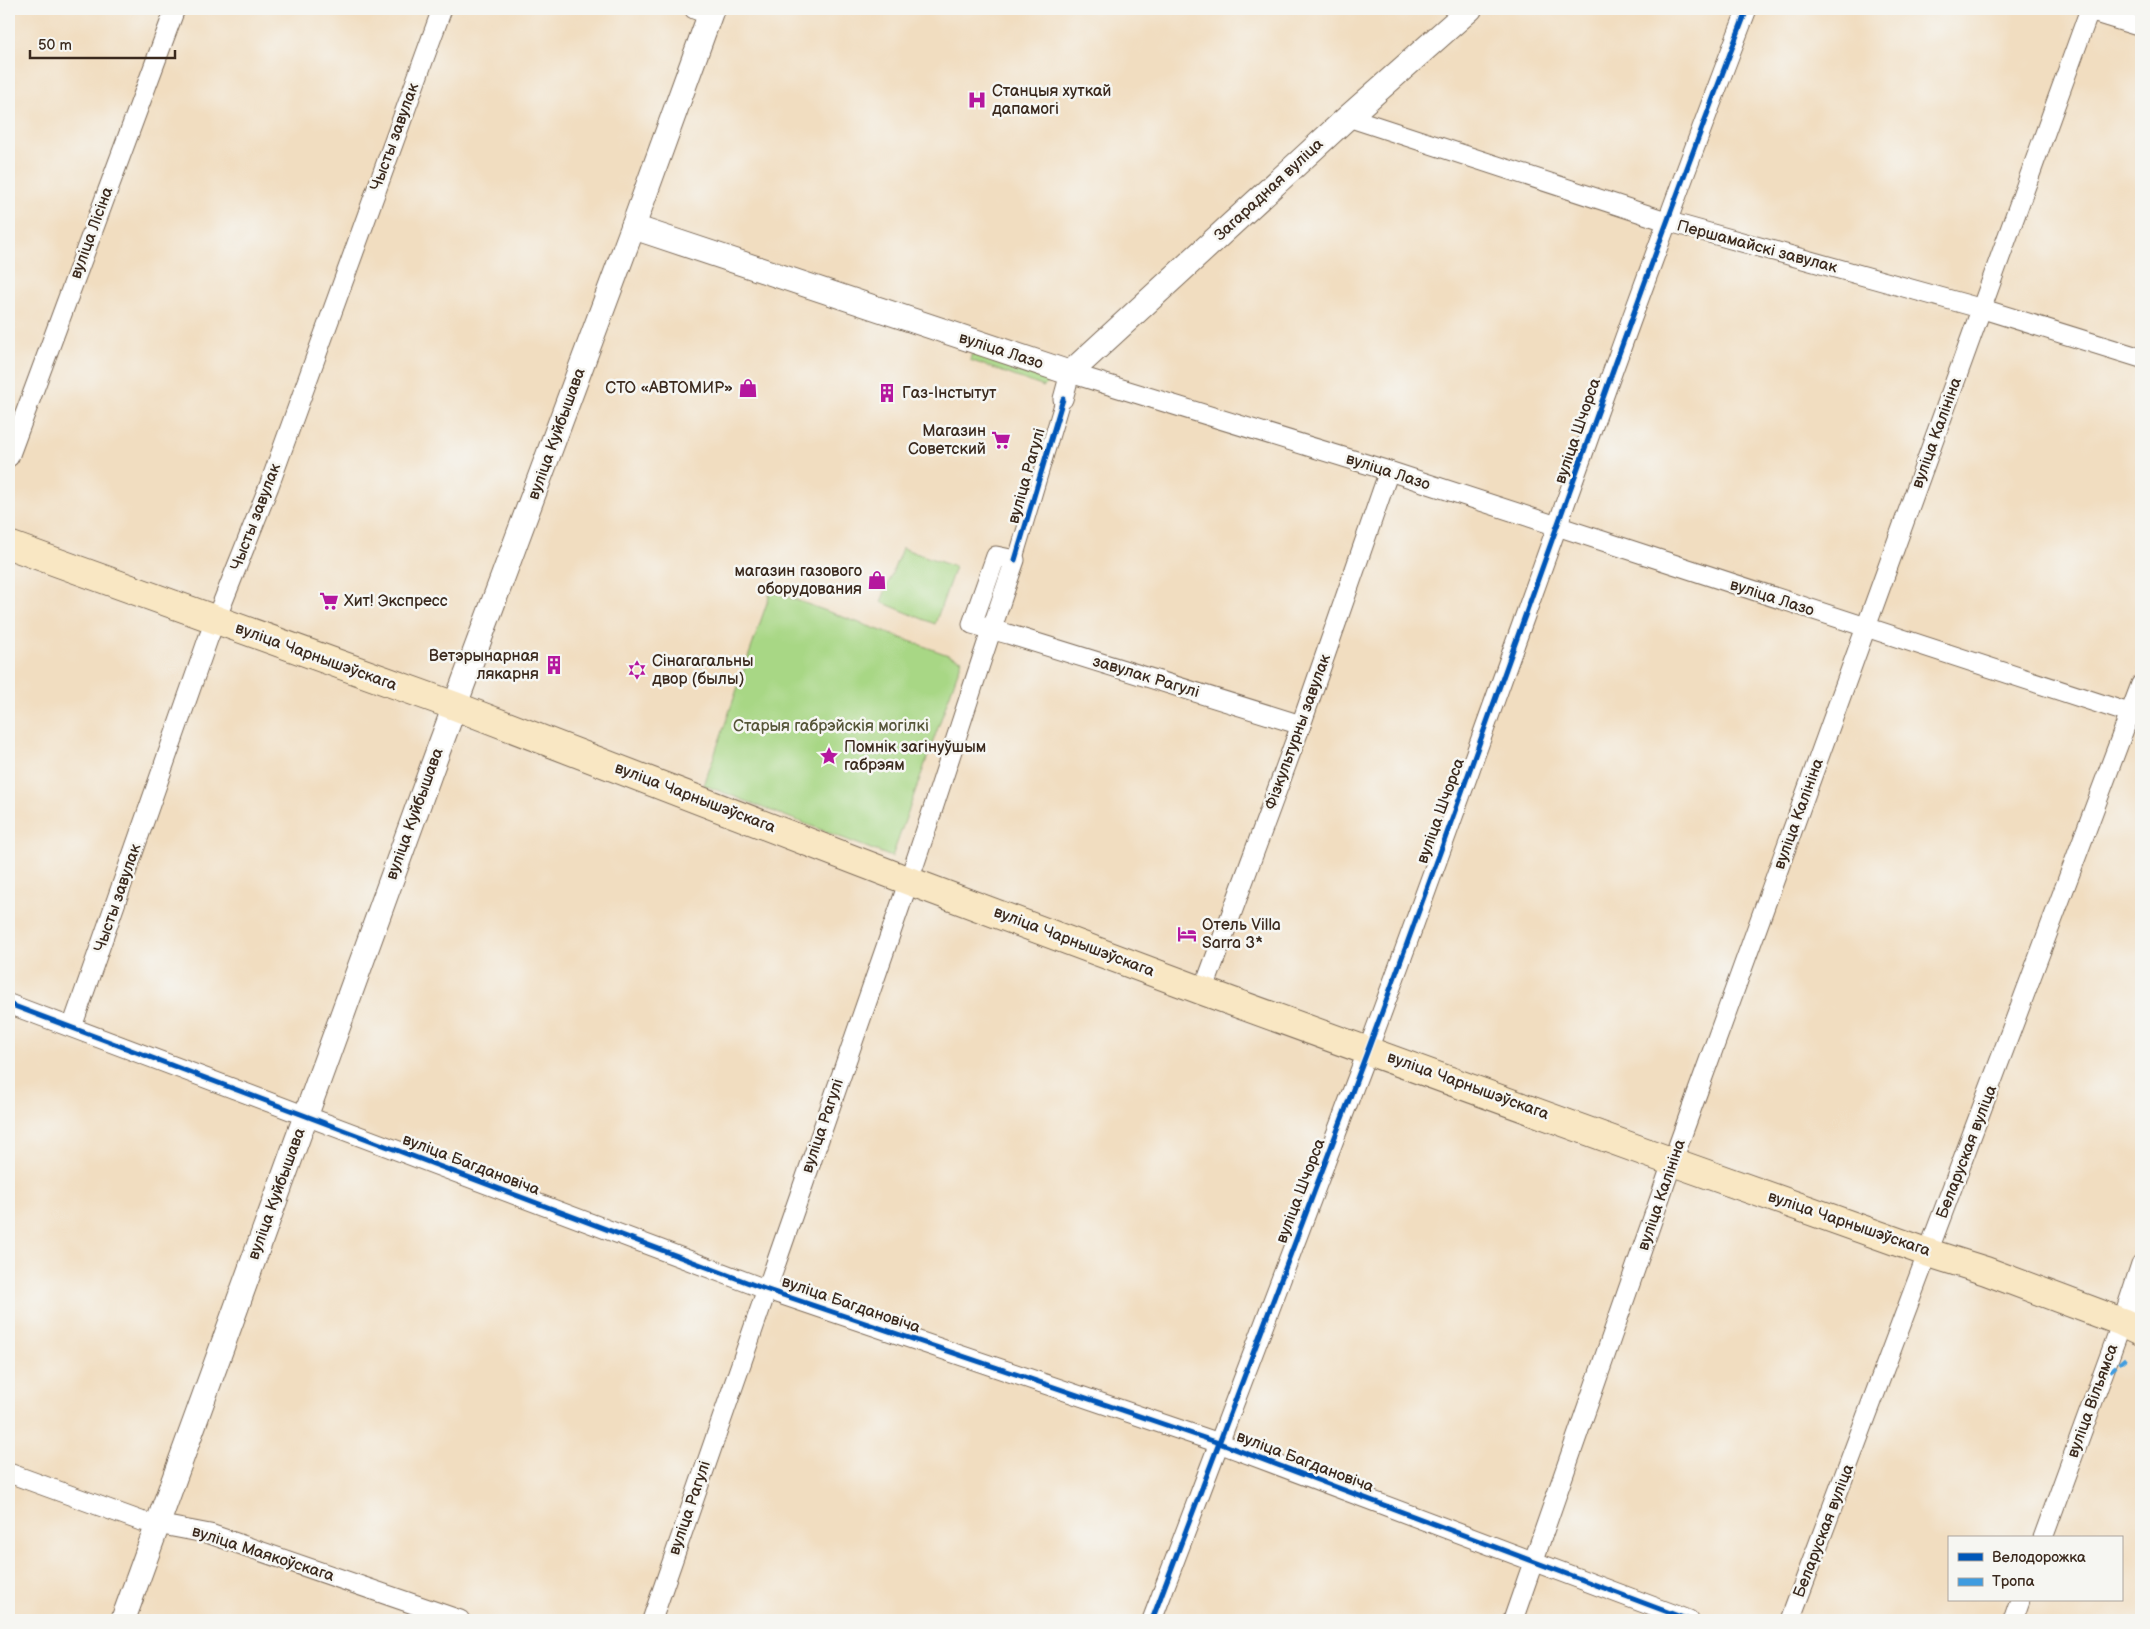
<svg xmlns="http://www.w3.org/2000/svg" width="2150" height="1629" viewBox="0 0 2150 1629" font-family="'Balsamiq Sans',sans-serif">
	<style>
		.green { fill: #a8d785; stroke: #728052 }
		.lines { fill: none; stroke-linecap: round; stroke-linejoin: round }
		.pedestrian-casing { stroke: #7b6957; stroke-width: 16 }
		.minor-casing { stroke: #7b6957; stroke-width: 21 }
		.tertiary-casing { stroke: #7b6957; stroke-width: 26 }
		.secondary-casing { stroke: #7b6957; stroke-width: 30 }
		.pedestrian { stroke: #fff; stroke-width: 14 }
		.minor { stroke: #fff; stroke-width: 19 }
		.tertiary { stroke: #fff; stroke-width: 24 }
		.secondary { stroke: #f9e7c3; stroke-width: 28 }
		.quiet { stroke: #3f9ce0; stroke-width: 4; stroke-dasharray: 8 4; stroke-linecap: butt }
		.cycleway-casing { stroke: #f6f6f2; stroke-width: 8 }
		.cycleway { stroke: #0057b8; stroke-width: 5 }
		.labels { text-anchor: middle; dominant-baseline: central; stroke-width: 5; stroke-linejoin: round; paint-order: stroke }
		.poi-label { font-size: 16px; fill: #3b2a1e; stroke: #f6f6f2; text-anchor: start }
		.street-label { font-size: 16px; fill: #3b2a1e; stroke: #f6f6f2 }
		.park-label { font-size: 16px; fill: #565538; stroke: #f6f6f2 }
	</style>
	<rect width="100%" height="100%" fill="#f6f6f2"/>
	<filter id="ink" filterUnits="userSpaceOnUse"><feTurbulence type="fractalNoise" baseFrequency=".02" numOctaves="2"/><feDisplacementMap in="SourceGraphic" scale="10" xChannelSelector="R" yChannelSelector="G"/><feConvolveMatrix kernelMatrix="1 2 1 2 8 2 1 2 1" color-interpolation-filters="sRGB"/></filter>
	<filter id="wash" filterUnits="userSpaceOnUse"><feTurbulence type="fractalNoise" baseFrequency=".0096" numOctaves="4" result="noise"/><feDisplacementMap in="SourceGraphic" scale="20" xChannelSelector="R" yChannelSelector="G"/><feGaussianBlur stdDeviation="1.12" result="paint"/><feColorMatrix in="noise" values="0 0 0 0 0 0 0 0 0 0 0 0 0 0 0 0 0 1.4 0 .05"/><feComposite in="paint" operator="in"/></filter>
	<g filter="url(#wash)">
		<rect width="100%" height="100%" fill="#f1ddc0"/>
		<g class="green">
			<polygon points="972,353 1048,378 1051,379 1044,387 970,360"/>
			<polygon points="902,548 955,567 935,624 881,602"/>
			<polygon points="771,591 962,660 892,857 704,785"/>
		</g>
	</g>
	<g filter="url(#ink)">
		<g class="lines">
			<g class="pedestrian-casing">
				<polyline id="pedestrian" points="1015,560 1063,399"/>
			</g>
			<g class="minor-casing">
				<g id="minor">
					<polyline points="694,9 710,15"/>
					<polyline points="2089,11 2141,27"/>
					<polyline points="1348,117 1666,221 1983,309 2141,358"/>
					<polyline points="1063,399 1070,373 1389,471 2141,717"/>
					<polyline points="9,457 175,9"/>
					<polyline points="1203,991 1301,725 1389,471"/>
					<polyline points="9,1004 765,1289 1219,1443 1689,1620"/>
					<polyline points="72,1027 208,639 269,486 442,9"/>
					<polyline points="9,1473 141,1521 210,1534 460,1620"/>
					<polyline points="2043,1538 2122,1322 2141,1264"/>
					<path d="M652,1620C735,1377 822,1135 905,892C943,782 977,670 1015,560L996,556L972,624L1008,634L1301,725"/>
					<path d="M1152,1620C1224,1429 1298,1239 1369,1047C1497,702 1615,353 1747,9"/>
					<polyline points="1513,1620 1678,1146 2090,9"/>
					<polyline points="1790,1620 2141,684"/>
					<polyline points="2013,1620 2020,1600"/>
				</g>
			</g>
			<g class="tertiary-casing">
				<g id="tertiary">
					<polyline points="633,227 1070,373 1348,117 1470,9"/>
					<polyline points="123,1620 438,751 633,227 712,9"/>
				</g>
			</g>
			<g class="secondary-casing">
				<polyline id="secondary" points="9,545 455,706 909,881 1203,991 1673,1162 1929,1253 1986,1271 2122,1322 2141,1331"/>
			</g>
			<use href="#pedestrian" class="pedestrian"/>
			<use href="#minor" class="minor"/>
			<use href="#tertiary" class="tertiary"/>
			<use href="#secondary" class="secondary"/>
			<polyline class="quiet" points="2101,1379 2128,1356"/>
			<g class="cycleway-casing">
				<g id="cycleway">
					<polyline points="1015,560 1063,399"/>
					<polyline points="9,1004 765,1289 1219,1443 1689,1620"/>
					<path d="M1152,1620C1224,1429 1298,1239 1369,1047C1497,702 1615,353 1747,9"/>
				</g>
			</g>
			<use href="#cycleway" class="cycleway"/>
		</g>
	</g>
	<defs>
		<g id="hospital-bare" transform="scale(1.5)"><path d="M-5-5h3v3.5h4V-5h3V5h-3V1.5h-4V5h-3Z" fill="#b5179e" stroke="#f6f6f2" stroke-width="2.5" paint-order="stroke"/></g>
		<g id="shop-bare" transform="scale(1.5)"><path d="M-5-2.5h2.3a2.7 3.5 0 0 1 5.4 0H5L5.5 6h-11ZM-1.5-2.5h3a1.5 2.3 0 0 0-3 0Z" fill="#b5179e" stroke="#f6f6f2" stroke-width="2.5" paint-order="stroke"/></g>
		<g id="building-bare" transform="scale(1.5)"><path d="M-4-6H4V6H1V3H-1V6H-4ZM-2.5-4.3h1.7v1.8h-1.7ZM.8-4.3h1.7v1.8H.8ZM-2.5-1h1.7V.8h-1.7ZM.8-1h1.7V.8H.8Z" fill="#b5179e" stroke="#f6f6f2" stroke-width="2.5" paint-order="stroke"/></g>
		<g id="supermarket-bare" transform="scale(1.5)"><path d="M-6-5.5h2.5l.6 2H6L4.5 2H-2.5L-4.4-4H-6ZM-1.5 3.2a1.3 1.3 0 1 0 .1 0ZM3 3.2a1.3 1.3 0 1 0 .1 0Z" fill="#b5179e" stroke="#f6f6f2" stroke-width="2.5" paint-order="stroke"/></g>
		<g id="synagogue-bare" transform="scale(1.5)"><path d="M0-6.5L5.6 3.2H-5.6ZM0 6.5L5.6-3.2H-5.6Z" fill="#b5179e" stroke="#f6f6f2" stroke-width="2.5" paint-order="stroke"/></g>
		<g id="sight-bare" transform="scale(1.5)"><path d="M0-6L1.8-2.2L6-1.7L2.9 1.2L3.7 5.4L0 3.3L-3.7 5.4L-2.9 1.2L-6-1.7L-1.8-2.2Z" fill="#b5179e" stroke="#f6f6f2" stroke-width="2.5" paint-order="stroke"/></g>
		<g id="hotel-bare" transform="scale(1.5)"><path d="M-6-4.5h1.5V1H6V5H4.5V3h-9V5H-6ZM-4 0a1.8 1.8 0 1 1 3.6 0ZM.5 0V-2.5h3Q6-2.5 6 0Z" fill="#b5179e" stroke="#f6f6f2" stroke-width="2.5" paint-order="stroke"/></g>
	</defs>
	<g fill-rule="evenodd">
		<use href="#hospital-bare" x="977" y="100"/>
		<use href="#shop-bare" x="748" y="388"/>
		<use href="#building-bare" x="887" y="393"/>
		<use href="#supermarket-bare" x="1001" y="440"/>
		<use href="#shop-bare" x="877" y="580"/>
		<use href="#supermarket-bare" x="329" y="601"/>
		<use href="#building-bare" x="554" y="665"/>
		<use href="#synagogue-bare" x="637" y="670"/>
		<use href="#sight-bare" x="829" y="756"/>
		<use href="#hotel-bare" x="1187" y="934"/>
	</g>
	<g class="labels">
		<g class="poi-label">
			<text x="992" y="91">Станцыя хуткай<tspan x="992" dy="18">дапамогі</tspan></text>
			<text x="733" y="388" text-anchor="end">СТО «АВТОМИР»</text>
			<text x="902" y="393">Газ-Інстытут</text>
			<text x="986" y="431" text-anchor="end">Магазин<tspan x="986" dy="18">Советский</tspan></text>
			<text x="862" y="571" text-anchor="end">магазин газового<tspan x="862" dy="18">оборудования</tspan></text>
			<text x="344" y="601">Хит! Экспресс</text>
			<text x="539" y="656" text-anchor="end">Ветэрынарная<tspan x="539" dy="18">лякарня</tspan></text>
			<text x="652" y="661">Сінагагальны<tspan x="652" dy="18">двор (былы)</tspan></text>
			<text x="844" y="747">Помнік загінуўшым<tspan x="844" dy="18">габрэям</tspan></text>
			<text x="1202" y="925">Отель Villa<tspan x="1202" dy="18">Sarra 3*</tspan></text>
		</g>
		<g class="street-label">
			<text transform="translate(395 137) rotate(-70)">Чысты завулак</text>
			<text transform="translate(1269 190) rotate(-43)">Загарадная вуліца</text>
			<text transform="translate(92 233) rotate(-70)">вуліца Лісіна</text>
			<text transform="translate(1757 247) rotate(15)">Першамайскі завулак</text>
			<text transform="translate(1001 351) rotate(18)">вуліца Лазо</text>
			<text transform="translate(1578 431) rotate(-71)">вуліца Шчорса</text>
			<text transform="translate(1937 433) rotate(-70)">вуліца Калініна</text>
			<text transform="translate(557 434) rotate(-70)">вуліца Куйбышава</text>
			<text transform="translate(1388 472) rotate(18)">вуліца Лазо</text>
			<text transform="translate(1027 476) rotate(-74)">вуліца Рагулі</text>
			<text transform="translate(256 517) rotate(-69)">Чысты завулак</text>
			<text transform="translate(1772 598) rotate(18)">вуліца Лазо</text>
			<text transform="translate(316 657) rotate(20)">вуліца Чарнышэўскага</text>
			<text transform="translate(1146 677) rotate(17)">завулак Рагулі</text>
			<text transform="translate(1298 732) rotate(-70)">Фізкультурны завулак</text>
			<text transform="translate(695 798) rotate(21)">вуліца Чарнышэўскага</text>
			<text transform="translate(1441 811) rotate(-70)">вуліца Шчорса</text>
			<text transform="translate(415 814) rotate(-70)">вуліца Куйбышава</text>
			<text transform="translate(1799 814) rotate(-70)">вуліца Калініна</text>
			<text transform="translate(118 898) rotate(-71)">Чысты завулак</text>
			<text transform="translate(1074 942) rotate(21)">вуліца Чарнышэўскага</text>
			<text transform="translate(1468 1086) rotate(20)">вуліца Чарнышэўскага</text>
			<text transform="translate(823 1126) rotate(-71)">вуліца Рагулі</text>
			<text transform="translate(1967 1152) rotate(-69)">Беларуская вуліца</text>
			<text transform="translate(471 1165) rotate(21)">вуліца Багдановіча</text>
			<text transform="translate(1301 1191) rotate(-69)">вуліца Шчорса</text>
			<text transform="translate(277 1194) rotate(-70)">вуліца Куйбышава</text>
			<text transform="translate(1662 1195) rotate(-71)">вуліца Калініна</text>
			<text transform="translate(1849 1224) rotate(19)">вуліца Чарнышэўскага</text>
			<text transform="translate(851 1305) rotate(19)">вуліца Багдановіча</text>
			<text transform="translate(2093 1401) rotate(-70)">вуліца Вільямса</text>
			<text transform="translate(1305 1462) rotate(21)">вуліца Багдановіча</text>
			<text transform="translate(690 1508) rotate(-71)">вуліца Рагулі</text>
			<text transform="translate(1824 1531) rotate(-69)">Беларуская вуліца</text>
			<text transform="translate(263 1554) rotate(18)">вуліца Маякоўскага</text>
		</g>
		<g class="park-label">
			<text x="831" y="726">Старыя габрэйскія могілкі</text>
		</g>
	</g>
	<rect width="2150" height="1629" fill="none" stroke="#f6f6f2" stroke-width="30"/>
	<rect x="1948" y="1536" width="175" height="65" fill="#f6f6f2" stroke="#aba49d"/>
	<rect x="1958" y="1553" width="25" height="8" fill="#0057b8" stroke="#aba49d"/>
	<text x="1992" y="1562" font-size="15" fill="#3b2a1e">Велодорожка</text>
	<rect x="1958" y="1578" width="25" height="8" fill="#3f9ce0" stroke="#aba49d"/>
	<text x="1992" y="1586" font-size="15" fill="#3b2a1e">Тропа</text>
	<path d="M30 50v8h145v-8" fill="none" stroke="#3b2a1e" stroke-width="2.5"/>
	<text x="38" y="50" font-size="15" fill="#3b2a1e" stroke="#f6f6f2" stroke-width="4" paint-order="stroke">50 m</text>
</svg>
